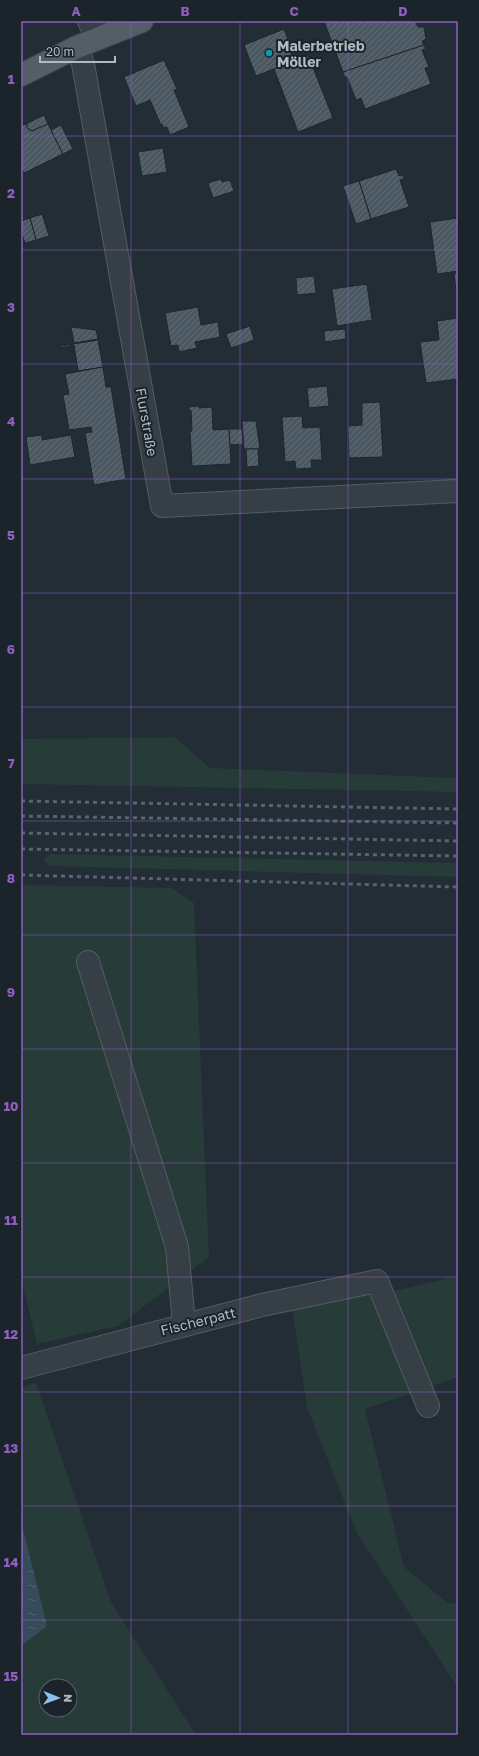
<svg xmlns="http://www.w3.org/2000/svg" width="479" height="1756" viewBox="0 0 479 1756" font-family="'Golos Text',sans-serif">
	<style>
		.grass { fill: #273b38; fill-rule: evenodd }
		.water { fill: url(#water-ripples) }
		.building { fill: url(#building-hatch); stroke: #1d262d }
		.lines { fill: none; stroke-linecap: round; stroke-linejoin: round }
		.minor-casing { stroke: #535d64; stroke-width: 24 }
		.major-casing { stroke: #3f4850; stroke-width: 24 }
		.minor { stroke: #363f46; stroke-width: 22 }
		.major { stroke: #545e66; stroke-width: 22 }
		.rail { stroke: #58646d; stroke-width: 3; stroke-dasharray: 4 4; stroke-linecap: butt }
		.grid { fill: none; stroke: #8e5ec0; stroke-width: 1; stroke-opacity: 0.55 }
		.culture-dot { fill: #0f9aa8; stroke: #1b242b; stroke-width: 1.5 }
		.labels { text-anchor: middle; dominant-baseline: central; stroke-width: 4; stroke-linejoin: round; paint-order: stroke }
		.poi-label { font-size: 14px; font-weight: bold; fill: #b0bac3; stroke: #1b242b; text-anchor: start }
		.street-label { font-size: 14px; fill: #b0bac3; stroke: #1b242b }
		.neatline { fill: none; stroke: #8e5ec0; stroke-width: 1.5 }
		.grid-label { font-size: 13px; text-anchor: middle; font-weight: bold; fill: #8e5ec0 }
	</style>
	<defs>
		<pattern id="water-ripples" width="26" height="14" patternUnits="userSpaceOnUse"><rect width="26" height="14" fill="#374c5b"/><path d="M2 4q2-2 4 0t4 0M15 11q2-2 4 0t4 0" fill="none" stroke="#516471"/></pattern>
		<pattern id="building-hatch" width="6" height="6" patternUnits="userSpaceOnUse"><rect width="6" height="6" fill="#4b5861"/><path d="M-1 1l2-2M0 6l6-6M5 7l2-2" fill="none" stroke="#626e76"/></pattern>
	</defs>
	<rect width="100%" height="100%" fill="#222d35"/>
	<g class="grass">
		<polygon points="175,737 210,768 458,778 458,792 21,784 21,739"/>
		<polygon points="51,854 458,863 458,877 50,866 44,862 45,858"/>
		<polygon points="21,885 172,888 194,903 209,1257 118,1326 37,1344 21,1278"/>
		<polygon points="458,1276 458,1377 365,1409 404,1567 449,1604 458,1602 458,1688 357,1533 307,1407 292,1308 398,1290"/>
		<path d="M36,1383L111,1602L196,1735H21V1646L47,1626L21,1520V1387ZM46,1686H70V1710H46Z"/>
	</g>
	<polygon class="water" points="21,1520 47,1626 21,1646"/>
	<g class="building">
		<polygon points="324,21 415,21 418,27 424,27 426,39 422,41 424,45 343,72"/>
		<polygon points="284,29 289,42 287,43 294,61 256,76 244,45"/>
		<polygon points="424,45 426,49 422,50 429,67 425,68 431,84 365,109 361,98 356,100 347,77 345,78 343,72"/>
		<polygon points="308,55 333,118 298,132 274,69"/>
		<polygon points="164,60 177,89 174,90 189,127 170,135 167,127 164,128 162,124 161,125 150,100 136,106 124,77"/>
		<polygon points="44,115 48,124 32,131 28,129 26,124"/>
		<polygon points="26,124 28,129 32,131 48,124 63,154 24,173 21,168 22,131 21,126"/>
		<polygon points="61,125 73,149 63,154 51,130"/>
		<polygon points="163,148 167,172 142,176 138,152"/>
		<polygon points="396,169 399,176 403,175 404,179 400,180 409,207 371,219 359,181"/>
		<polygon points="221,179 222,182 230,180 234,191 213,198 208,183"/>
		<polygon points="359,181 371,219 356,224 343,186"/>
		<polygon points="42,214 49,236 36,240 30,218"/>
		<polygon points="30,218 36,240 25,243 21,231 21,221"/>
		<polygon points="458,218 458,271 437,274 430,222"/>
		<polygon points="458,273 458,297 457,297 454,274"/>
		<polygon points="314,276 316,293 297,295 296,278"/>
		<polygon points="367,284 372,320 337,326 332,289"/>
		<polygon points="198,307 201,325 218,322 220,337 195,342 197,348 179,352 178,345 171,346 165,313"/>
		<polygon points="458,318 458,379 426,383 420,342 439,340 437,321"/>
		<polygon points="250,326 254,340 231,348 226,334"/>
		<polygon points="71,327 96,330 98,339 74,343"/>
		<polygon points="345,329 346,339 325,342 324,331"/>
		<polygon points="98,340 103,367 78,371 74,345 61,348 61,346"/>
		<polygon points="103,367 106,387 111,387 126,479 94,485 85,433 92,432 91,427 69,430 63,395 69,394 65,374"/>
		<polygon points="327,386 329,406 309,408 307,388"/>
		<polygon points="380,402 383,457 349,458 348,426 362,425 362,403"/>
		<polygon points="199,406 199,408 212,407 213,430 229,429 231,464 192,466 190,431 192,431 191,410 189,411 189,407"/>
		<polygon points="302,416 303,428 320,427 322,460 311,460 312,468 296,469 295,461 285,462 282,417"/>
		<polygon points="242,421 256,421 260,449 244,449"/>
		<polygon points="229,429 242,429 243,444 230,445"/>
		<polygon points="42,435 42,440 71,435 75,457 30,465 26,437"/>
		<polygon points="246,449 258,449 259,466 247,467"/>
	</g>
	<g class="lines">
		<g class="minor-casing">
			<g id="minor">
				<polyline points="89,21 97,39"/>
				<polyline points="77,47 83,64 162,506 458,491"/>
				<polyline points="88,962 177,1247 184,1324"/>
				<polyline points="21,1368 262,1305 377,1281 428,1406"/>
			</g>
		</g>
		<g class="major-casing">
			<polyline id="major" points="21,75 77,47 142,21"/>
		</g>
		<use href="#minor" class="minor"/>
		<use href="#major" class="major"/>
		<g class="rail">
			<polyline points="21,801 458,809"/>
			<polyline points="21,816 458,823"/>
			<polyline points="21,833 458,841"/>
			<polyline points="21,849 458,856"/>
			<polyline points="21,875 458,887"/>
		</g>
	</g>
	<path class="grid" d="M131,21V1735M240,21V1735M348,21V1735M21,136H458M21,250H458M21,364H458M21,479H458M21,593H458M21,707H458M21,821H458M21,935H458M21,1049H458M21,1163H458M21,1277H458M21,1392H458M21,1506H458M21,1620H458"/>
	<circle class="culture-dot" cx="269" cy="53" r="4"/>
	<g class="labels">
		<g class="poi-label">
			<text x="277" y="45">Malerbetrieb<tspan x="277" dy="16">Möller</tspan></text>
		</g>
		<g class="street-label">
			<text transform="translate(147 422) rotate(80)">Flurstraße</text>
			<text transform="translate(198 1321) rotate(-14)">Fischerpatt</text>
		</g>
	</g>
	<rect width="479" height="1756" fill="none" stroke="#1b242b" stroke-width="44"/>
	<g transform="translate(58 1698) rotate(91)"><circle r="19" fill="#1b242b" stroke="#576068"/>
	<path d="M0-3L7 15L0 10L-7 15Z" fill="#8bbfec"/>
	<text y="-6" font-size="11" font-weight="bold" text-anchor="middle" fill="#b0bac3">N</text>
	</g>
	<path d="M40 56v6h75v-6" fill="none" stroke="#b0bac3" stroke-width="2"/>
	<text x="46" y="56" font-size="12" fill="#b0bac3" stroke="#1b242b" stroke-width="3" paint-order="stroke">20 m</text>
	<rect x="22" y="22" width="435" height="1712" class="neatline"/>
	<g class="grid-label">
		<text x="76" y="16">A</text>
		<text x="185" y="16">B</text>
		<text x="294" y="16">C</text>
		<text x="403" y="16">D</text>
		<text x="11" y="84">1</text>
		<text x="11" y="198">2</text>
		<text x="11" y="312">3</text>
		<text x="11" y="426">4</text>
		<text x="11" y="540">5</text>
		<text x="11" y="654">6</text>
		<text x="11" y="768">7</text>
		<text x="11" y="883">8</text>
		<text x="11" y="997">9</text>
		<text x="11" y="1111">10</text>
		<text x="11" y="1225">11</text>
		<text x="11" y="1339">12</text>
		<text x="11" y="1453">13</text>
		<text x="11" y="1567">14</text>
		<text x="11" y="1681">15</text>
	</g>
</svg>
